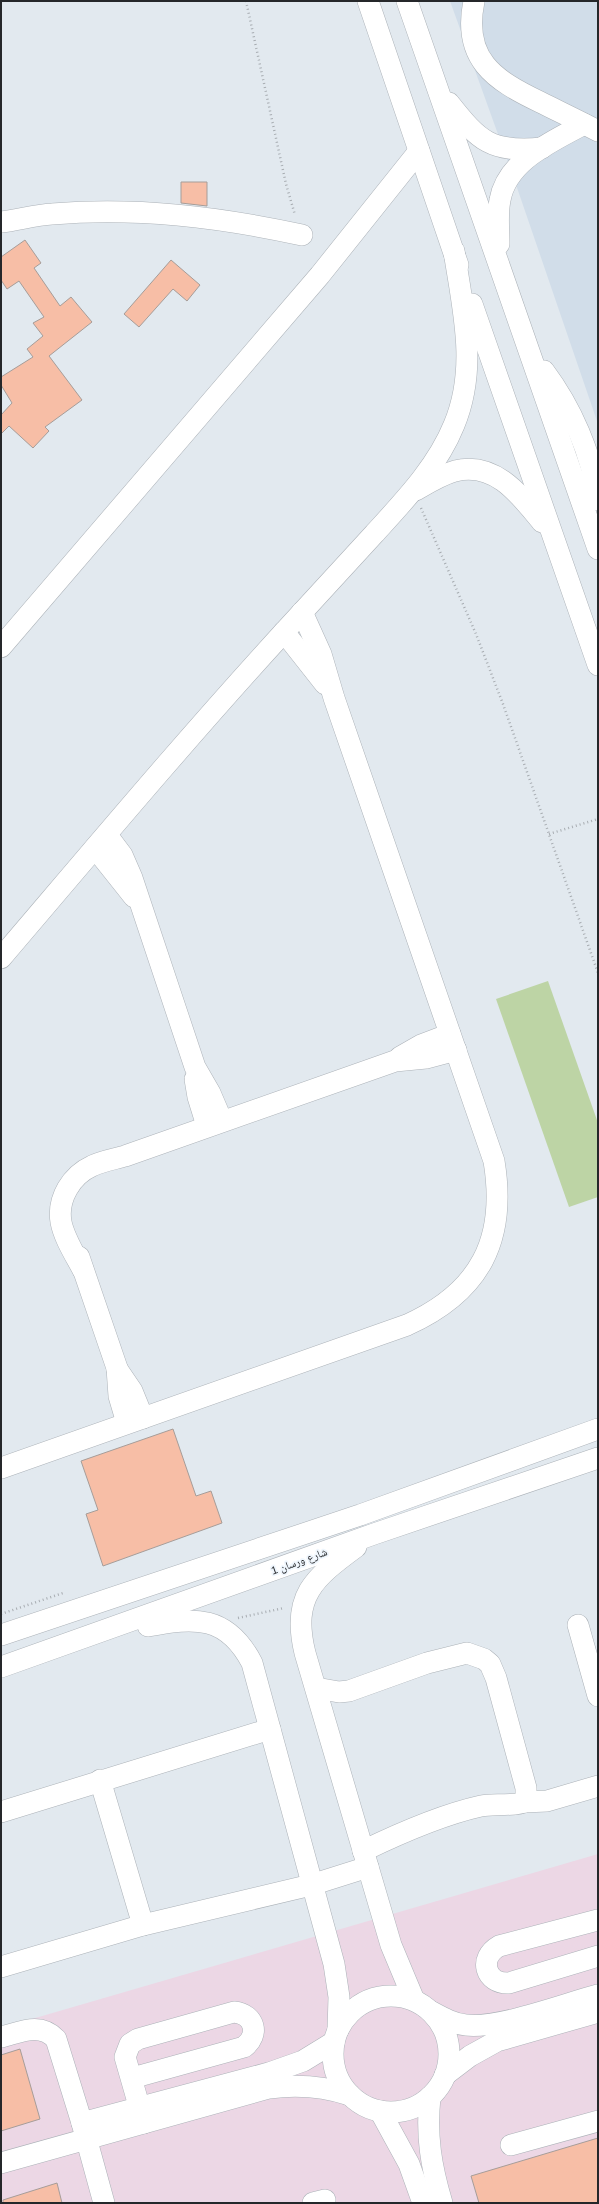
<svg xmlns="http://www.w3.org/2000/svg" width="599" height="2204" viewBox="0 0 599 2204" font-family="Arial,'Noto Naskh Arabic',sans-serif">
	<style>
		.commercial { fill: #ecd7e5 }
		.built { fill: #d1dde9 }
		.green { fill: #bdd4a5 }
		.building { fill: #f7bea6; stroke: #a69d99 }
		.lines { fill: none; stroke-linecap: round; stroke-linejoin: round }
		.minor-casing { stroke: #acb2b8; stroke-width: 22 }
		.path { stroke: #a8adb2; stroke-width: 2.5; stroke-dasharray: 1 3; stroke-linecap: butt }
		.minor { stroke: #fff; stroke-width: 21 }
		.labels { text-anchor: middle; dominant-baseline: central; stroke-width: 3.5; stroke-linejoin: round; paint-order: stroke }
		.street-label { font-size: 11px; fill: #25272a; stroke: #eff6fd }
	</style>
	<rect width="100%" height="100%" fill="#e2e9ef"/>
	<polygon class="commercial" points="598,1854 598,2203 1,2203 1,2028"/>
	<polygon class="built" points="450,1 598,1 598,424 512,173"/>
	<polygon class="green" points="548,981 598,1123 598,1197 569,1207 496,999"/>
	<g class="building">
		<polygon points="181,182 207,182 207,206 181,203"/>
		<polygon points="25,240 41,263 34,268 60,306 71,297 92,322 49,356 82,400 45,427 49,431 33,448 9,426 1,434 1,415 12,403 1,385 1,377 33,357 27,349 43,336 33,323 44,317 19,281 7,289 1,280 1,257"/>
		<polygon points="171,260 200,285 187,301 173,289 139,327 124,314"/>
		<polygon points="173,1429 196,1496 211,1491 222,1523 103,1566 86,1514 98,1510 81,1461"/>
		<polygon points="20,2049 40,2119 1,2131 1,2055"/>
		<polygon points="598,2138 598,2203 479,2203 471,2176"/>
		<polygon points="57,2183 62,2203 3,2203 3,2200"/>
	</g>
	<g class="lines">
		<g class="minor-casing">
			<g id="minor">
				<polyline points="368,1 458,265"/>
				<polyline points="407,1 598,549"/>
				<path d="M474,1C462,59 494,80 540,102C560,112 579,121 598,131"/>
				<path d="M449,103C479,141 491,153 542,148"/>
				<path d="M1,222C18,220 35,215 52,214C137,207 219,217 302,235"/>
				<path d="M499,244C499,229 497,215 500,200C507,160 552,142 584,124"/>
				<polyline points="472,304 598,665"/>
				<path d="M544,371C571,407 592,454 598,500"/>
				<path d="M416,490C428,483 441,475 455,471C495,461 520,495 542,522"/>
				<polyline points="284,632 325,684"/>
				<polyline points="1,647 320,275 419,151"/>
				<polyline points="107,835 122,855 132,878 195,1067 210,1093 222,1121"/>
				<polyline points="95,848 134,897"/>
				<path d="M1,958C94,849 187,738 284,632C314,599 344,567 374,534C404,501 437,467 454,425C478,368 463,310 454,251"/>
				<polyline points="400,1057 421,1045 450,1034"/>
				<polyline points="195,1079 198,1097 207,1126"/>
				<polyline points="79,1257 117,1368 119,1396 127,1423"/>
				<path d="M83,1270C75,1255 64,1238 61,1222C57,1198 72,1175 92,1166C102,1161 115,1159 125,1156L395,1061L426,1058L456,1050"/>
				<polyline points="117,1369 132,1391 143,1418"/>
				<path d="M1,1468L407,1325C480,1292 507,1240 494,1161L334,698L321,654L302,612"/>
				<path d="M356,1547C314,1578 291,1596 305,1653L391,1945L414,2000"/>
				<polyline points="578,1625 598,1696"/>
				<path d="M148,1626C195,1617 227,1615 252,1663L334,1964L339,1997L338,2030"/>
				<polyline points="1,1635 360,1515 598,1429"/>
				<polyline points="1,1667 374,1534 598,1458"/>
				<path d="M316,1688L339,1692L349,1691L427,1663L467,1653L484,1659L490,1664L496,1678L526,1788V1801C520,1806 491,1804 481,1806C445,1814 396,1835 363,1851"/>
				<polyline points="100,1780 143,1925"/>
				<polyline points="524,1802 547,1801 598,1786"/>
				<polyline points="1,1812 270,1729"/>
				<path d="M598,1920L499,1946C478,1958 485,1984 509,1983L598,1956"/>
				<polyline points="1,1967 143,1925 311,1885 368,1867"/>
				<circle cx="391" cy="2054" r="58"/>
				<path d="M432,2012C443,2018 454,2024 466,2025C499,2029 564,2004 598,1995"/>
				<path d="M1,2037C21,2032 40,2022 56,2039L82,2123L104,2203"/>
				<polyline points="445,2075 470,2056 497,2041 598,2012"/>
				<path d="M132,2078L244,2047C260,2035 255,2014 234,2012L138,2039L130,2044L125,2057L144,2123"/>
				<path d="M430,2097C426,2136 431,2166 442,2203"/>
				<polyline points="380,2111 409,2164 423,2203"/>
				<polyline points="82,2123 269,2073 303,2061 334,2042"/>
				<polyline points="511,2145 598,2121"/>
				<path d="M1,2163L269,2088C298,2084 323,2086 350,2095"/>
				<polyline points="313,2203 325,2200"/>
			</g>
		</g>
		<g class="path">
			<polyline points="246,1 286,184 295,215"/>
			<polyline points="421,508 476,634 503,704 598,973"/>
			<polyline points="549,834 598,819"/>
			<polyline points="1,1614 63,1593"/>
			<polyline points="238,1618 284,1608"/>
		</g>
		<use href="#minor" class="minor"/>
	</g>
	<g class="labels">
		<g class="street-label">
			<text transform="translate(299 1561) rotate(-20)">شارع ورسان 1</text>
		</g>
	</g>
	<rect width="599" height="2204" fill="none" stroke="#25272a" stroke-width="4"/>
</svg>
